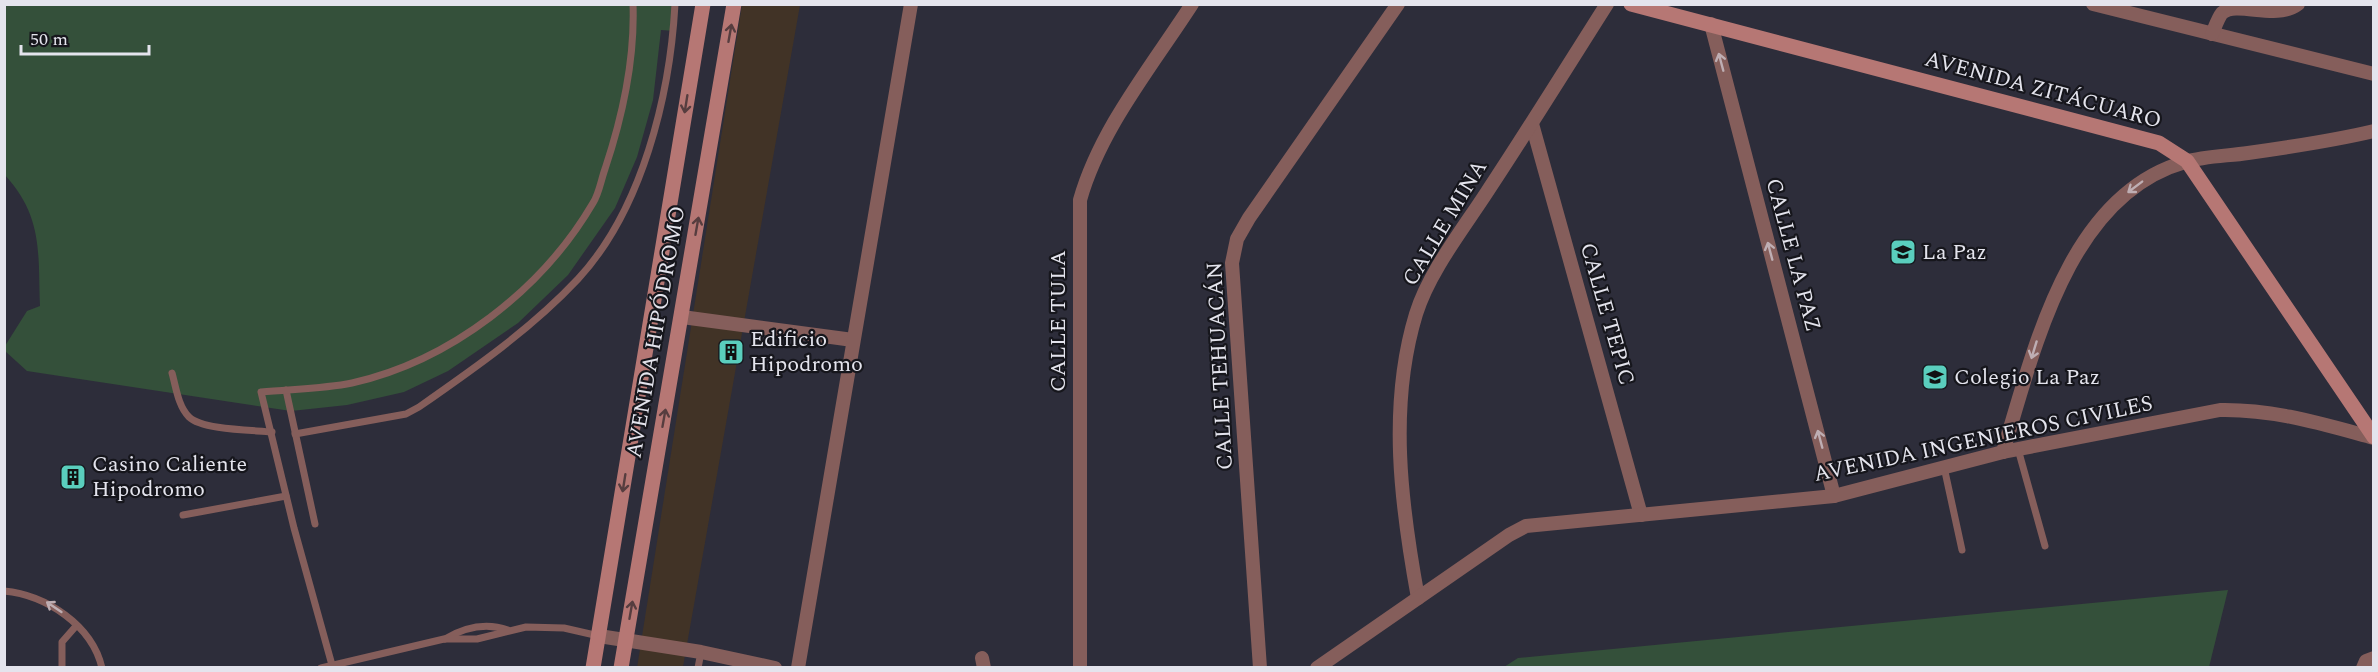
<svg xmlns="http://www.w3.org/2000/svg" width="2378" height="672" viewBox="0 0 2378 672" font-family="Spectral,serif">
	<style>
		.commercial { fill: #413326 }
		.green { fill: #34503a }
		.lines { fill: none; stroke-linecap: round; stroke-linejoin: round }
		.lane { stroke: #855e5b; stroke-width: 7 }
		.street { stroke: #855e5b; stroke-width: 14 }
		.secondary { stroke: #b67774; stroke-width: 15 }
		.oneway { stroke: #563d3f }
		.oneway2 { stroke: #beaeb3 }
		.labels { text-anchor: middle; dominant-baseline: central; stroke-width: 4.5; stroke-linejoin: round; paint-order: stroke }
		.street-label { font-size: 22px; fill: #e4e4ed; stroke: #16161c }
		.poi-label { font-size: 22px; fill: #e4e4ed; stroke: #16161c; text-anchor: start }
	</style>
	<rect width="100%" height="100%" fill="#2d2d3a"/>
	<polygon class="commercial" points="742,5 800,5 683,667 637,668"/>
	<g class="green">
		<path d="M5,5H678L675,31L661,30L653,100L637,157L615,208L568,275L518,323L448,371L404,392L347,405L291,411L27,371L5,351V346L27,311L40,306C38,252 43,217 5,175Z"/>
		<polygon points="2228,590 2209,667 1504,667 1518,658"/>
	</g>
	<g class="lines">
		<g class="lane">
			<path d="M172,373C176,387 178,406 189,417C202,430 253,430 272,432"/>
			<polyline points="286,390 315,524"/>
			<path d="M295,434L406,414L419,407C475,368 531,329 578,279C642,210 670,96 675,4"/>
			<polyline points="2018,449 2045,546"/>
			<polyline points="1944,467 1962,550"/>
			<polyline points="183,515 286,496"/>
			<path d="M4,591C46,595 92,625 102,668"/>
			<path d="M445,639C465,627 485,622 508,630"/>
			<path d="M332,665L294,528L261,392C291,389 323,389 352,383C450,361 542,290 593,203C599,194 601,180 605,169C622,118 635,59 633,4"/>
			<polyline points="62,668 62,642 76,626"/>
			<polyline points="321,668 444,639 477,639 526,627 564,628 599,636"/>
			<polyline points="698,668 701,652"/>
		</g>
		<g class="street">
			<polyline points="2093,4 2374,74"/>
			<polyline points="1711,24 1834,496"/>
			<path d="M2212,34C2215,27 2218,18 2222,13C2237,0 2276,21 2298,4"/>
			<polyline points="1532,124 1641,515"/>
			<polyline points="682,317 853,340"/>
			<path d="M2003,452C2034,350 2068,195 2185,162C2205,156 2228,156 2248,153C2291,147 2332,141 2374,131"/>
			<path d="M1418,598C1401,505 1388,406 1416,314C1429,272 1463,229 1487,192C1528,130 1567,67 1607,4"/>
			<polyline points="599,636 701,652 775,668"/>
			<polyline points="982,658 984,668"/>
			<polyline points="798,668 911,4"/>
			<path d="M1080,668V200C1100,129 1152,66 1192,4"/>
			<polyline points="1260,668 1232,263 1237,239 1249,218 1398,4"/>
			<path d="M1317,668L1509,535L1526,526L1834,496L2003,452L2220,410C2274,409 2322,424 2374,438"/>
			<polyline points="2363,668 2366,661 2374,658"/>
		</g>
		<g class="secondary">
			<polyline points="1631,4 2159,143 2187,161 2374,437"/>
			<polyline points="593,668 703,4"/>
			<polyline points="621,668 734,4"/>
		</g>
	</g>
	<defs><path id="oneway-shaft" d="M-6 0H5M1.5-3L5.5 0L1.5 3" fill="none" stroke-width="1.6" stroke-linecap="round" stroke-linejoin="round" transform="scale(1.5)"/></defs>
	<g class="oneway">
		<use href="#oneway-shaft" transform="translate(730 33) rotate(-80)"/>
		<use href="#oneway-shaft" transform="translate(686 104) rotate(99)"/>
		<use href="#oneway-shaft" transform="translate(697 226) rotate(-80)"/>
		<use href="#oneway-shaft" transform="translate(664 418) rotate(-80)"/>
		<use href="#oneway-shaft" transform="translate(624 483) rotate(99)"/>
		<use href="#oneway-shaft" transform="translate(631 610) rotate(-80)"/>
	</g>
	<g class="oneway2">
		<use href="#oneway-shaft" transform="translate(1721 62) rotate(-105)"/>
		<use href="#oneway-shaft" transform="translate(2135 187) rotate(143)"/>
		<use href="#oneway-shaft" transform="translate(1770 251) rotate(-105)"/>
		<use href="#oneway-shaft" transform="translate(2034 350) rotate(107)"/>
		<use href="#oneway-shaft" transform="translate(1820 439) rotate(-105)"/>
		<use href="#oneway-shaft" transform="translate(54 607) rotate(-146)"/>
	</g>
	<defs>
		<g id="school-square" transform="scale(1.35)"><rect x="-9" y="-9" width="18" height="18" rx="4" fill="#5acebd" stroke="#16161c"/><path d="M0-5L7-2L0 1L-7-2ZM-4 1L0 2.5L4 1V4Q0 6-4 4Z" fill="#111"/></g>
		<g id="building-square" transform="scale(1.35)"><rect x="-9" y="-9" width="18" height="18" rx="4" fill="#5acebd" stroke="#16161c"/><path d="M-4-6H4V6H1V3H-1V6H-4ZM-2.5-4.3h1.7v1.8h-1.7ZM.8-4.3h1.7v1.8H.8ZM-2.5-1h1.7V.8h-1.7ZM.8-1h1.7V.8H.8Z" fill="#111"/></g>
	</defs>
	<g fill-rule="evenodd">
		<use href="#school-square" x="1903" y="252"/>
		<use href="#building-square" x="731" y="352"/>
		<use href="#school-square" x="1935" y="377"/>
		<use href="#building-square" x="73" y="477"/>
	</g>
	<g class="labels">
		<g class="street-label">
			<text transform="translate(2043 90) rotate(15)">AVENIDA ZITÁCUARO</text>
			<text transform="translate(1445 223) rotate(-59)">CALLE MINA</text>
			<text transform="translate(1793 255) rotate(75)">CALLE LA PAZ</text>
			<text transform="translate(1607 314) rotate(74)">CALLE TEPIC</text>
			<text transform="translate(1058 321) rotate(-90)">CALLE TULA</text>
			<text transform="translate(656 332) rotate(-80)">AVENIDA HIPÓDROMO</text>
			<text transform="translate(1220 366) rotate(-93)">CALLE TEHUACÁN</text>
			<text transform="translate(1983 439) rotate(-12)">AVENIDA INGENIEROS CIVILES</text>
		</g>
		<g class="poi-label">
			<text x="1922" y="252">La Paz</text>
			<text x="750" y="339">Edificio<tspan x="750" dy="25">Hipodromo</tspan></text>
			<text x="1954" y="377">Colegio La Paz</text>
			<text x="92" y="464">Casino Caliente<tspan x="92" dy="25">Hipodromo</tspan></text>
		</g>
	</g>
	<rect width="2378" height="672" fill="none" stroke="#e4e4ed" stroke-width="12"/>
	<path d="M21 45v9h128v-9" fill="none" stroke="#e4e4ed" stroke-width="3"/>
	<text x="30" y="45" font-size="18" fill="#e4e4ed" stroke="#16161c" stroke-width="4.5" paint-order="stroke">50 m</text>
</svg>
